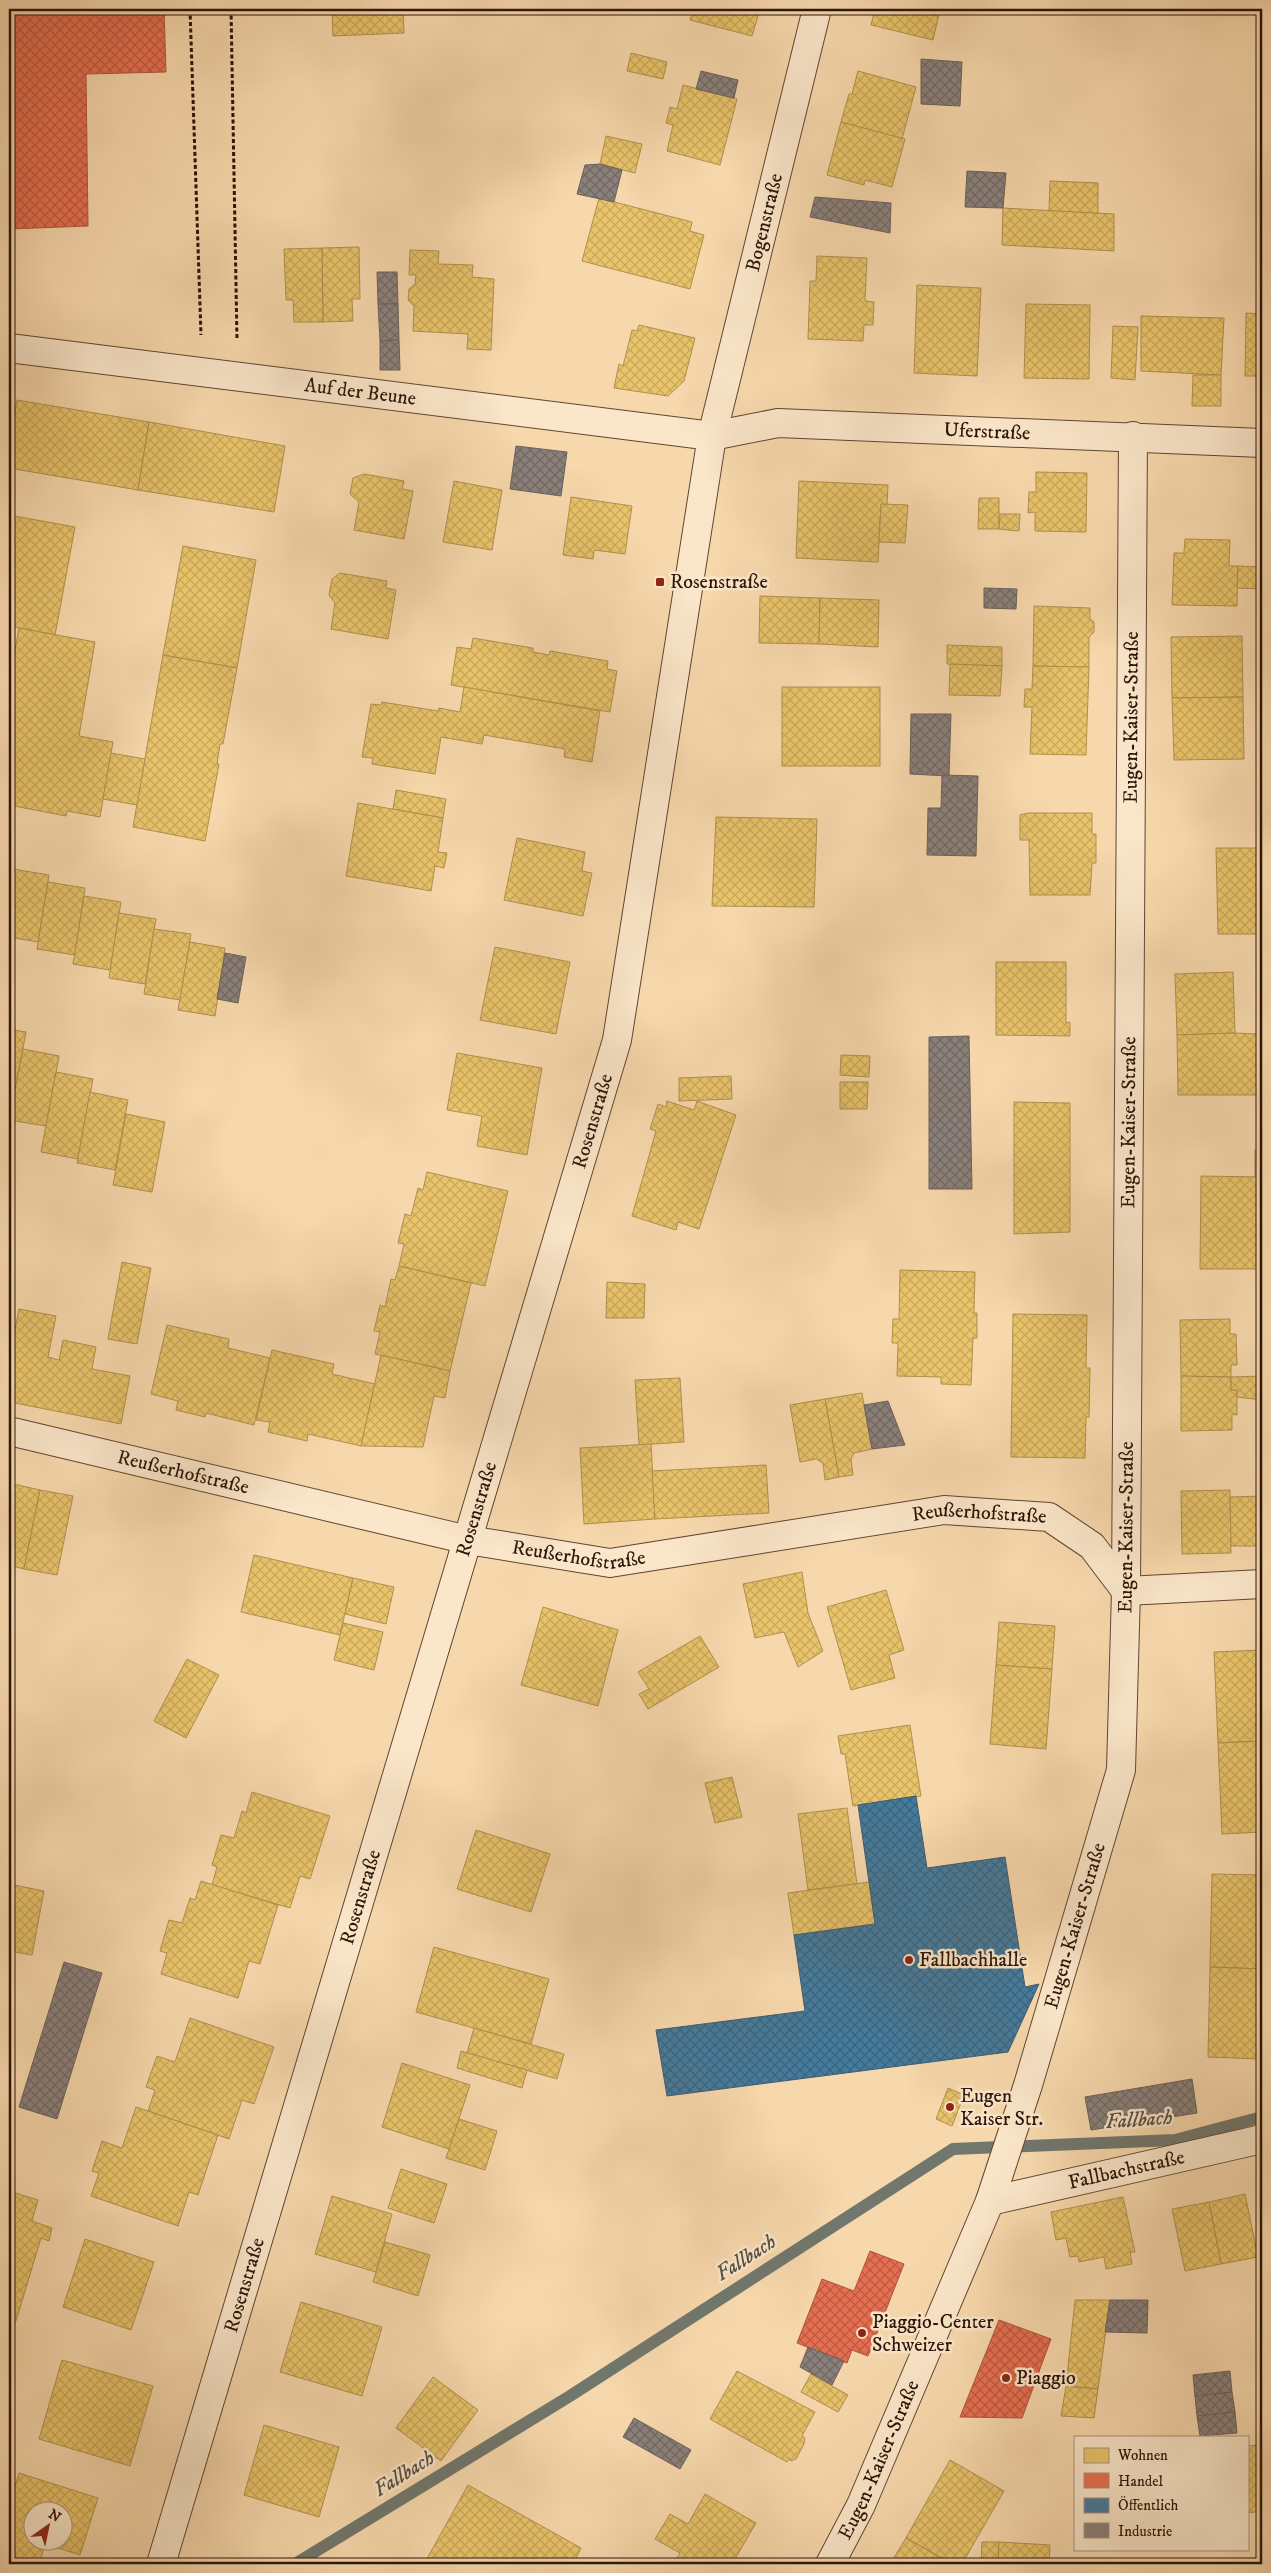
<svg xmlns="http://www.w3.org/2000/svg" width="1271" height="2573" viewBox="0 0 1271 2573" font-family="'IM FELL DW Pica',serif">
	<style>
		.homes { fill: url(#homes-cross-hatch); stroke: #b18f4d; fill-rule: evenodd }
		.shops { fill: url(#shops-cross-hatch); stroke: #af543b }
		.public { fill: url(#public-cross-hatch); stroke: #3e5c70 }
		.industry { fill: url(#industry-cross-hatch); stroke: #6e6059 }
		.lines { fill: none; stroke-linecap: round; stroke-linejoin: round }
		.stream { stroke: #71776d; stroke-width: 12 }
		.minor-casing { stroke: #604531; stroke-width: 30 }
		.path { stroke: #2d1408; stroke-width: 3; stroke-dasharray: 4 2.5; stroke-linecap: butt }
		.minor { stroke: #fae6c9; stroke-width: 28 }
		.poi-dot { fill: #8f2418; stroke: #fae6c9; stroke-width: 2 }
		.labels { text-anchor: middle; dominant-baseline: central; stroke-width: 5; stroke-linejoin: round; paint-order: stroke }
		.street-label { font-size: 20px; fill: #2d1408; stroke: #fae6c9 }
		.poi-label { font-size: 20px; fill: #2d1408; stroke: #fae6c9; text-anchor: start }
		.water-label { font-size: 21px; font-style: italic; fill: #554e43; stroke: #fae6c9 }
	</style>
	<defs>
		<pattern id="homes-cross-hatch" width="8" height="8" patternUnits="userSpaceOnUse" patternTransform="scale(1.25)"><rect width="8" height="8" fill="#e9c46a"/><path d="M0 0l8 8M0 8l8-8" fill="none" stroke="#c8a85a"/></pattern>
		<pattern id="shops-cross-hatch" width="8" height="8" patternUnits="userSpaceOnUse" patternTransform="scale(1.25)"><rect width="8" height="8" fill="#e76f51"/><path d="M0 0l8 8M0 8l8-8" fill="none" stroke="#bc5a41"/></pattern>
		<pattern id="public-cross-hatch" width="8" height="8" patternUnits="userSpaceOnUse" patternTransform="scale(1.25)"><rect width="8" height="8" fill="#457b9d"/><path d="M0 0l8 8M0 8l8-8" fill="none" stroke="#3a647e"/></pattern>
		<pattern id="industry-cross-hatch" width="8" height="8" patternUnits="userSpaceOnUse" patternTransform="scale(1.25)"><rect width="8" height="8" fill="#8a817c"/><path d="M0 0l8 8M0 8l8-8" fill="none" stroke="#716864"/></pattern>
	</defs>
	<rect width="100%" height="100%" fill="#f7d8ac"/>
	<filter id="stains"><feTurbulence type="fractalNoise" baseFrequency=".004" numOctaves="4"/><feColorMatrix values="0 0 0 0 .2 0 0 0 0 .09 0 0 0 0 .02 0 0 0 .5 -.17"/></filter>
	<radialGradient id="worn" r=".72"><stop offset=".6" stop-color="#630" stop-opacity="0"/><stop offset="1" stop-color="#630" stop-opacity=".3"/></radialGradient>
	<g class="homes">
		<polygon points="332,9 403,9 404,33 333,36"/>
		<polygon points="693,9 760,9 752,36 690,20"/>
		<polygon points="875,9 934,9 939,14 933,40 871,25"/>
		<polygon points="631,53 667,62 663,79 627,71"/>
		<polygon points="858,71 916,87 902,139 841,122 849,94 852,94"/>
		<polygon points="683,85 737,99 720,165 667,151 673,125 666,123 670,107 677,109"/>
		<polygon points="841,122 905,139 892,187 865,180 864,185 827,175"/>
		<polygon points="606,136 642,144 635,173 600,164"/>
		<polygon points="1050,181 1098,183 1098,214 1049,211"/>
		<polygon points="599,198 692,222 690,231 704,235 690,289 582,261"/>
		<polygon points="1003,208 1114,214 1114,251 1002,245"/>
		<polygon points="359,247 360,299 352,299 353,321 323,322 322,248"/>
		<polygon points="322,248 323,322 294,322 293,300 286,300 284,249"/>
		<polygon points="410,250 439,251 438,264 473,265 472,277 494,279 491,350 467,349 468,334 413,331 414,306 408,300 409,289 415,284 416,275 409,275"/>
		<polygon points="817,256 867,258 865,301 874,302 873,325 864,325 863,341 808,339 810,281 816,281"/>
		<polygon points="917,285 981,288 977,376 914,373"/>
		<polygon points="1026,304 1090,305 1089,379 1024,378"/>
		<polygon points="1246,313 1262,314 1262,376 1245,376"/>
		<polygon points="1141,316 1224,318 1221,375 1141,371"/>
		<polygon points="639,325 695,338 684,381 668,396 614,388 619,364 623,366 632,330 637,331"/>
		<polygon points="1113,326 1138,327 1135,380 1111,378"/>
		<polygon points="1193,375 1221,375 1221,406 1192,406"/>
		<polygon points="17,400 149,422 138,490 9,468 9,447"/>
		<polygon points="149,422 285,446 274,512 138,490"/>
		<polygon points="1036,472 1087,473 1086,532 1035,531 1035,512 1028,513 1029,492 1036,492"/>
		<polygon points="364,474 404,481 402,489 413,491 404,539 354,530 359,502 350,494 353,478"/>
		<polygon points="454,481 502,490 492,550 443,542"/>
		<polygon points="799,481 888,485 887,505 881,504 878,562 796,558"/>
		<polygon points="571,497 632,506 625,554 594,550 593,559 563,555"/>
		<polygon points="979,498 999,498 999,529 978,529"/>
		<polygon points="881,504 908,505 905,543 879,542"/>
		<polygon points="1000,514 1020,514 1019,531 999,529"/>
		<polygon points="9,515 75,527 55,635 9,626"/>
		<polygon points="1185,539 1230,540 1229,566 1238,566 1237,606 1172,605 1174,553 1184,553"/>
		<polygon points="183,546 256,560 237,668 163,655"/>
		<polygon points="1238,566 1262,567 1262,589 1237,588"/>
		<polygon points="340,573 387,581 386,588 396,590 388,639 331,629 335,603 329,595 332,579"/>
		<polygon points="760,596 820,598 819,644 759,643"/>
		<polygon points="820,598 879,600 878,647 819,644"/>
		<polygon points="1034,606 1090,608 1090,619 1094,622 1094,632 1089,637 1089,667 1033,666"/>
		<polygon points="19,628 95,642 79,736 113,742 100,817 67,811 66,816 9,805 9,683"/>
		<polygon points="1242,636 1243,697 1172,698 1171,637"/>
		<polygon points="473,638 533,648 533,652 549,655 550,651 608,661 607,669 617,671 610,712 451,685 457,647 471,649"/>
		<polygon points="947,645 1002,647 1002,666 947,664"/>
		<polygon points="163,655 237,668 223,744 220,744 217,764 219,764 205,841 133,827"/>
		<polygon points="950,664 1002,666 1000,696 949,695"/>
		<polygon points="1033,666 1089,667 1086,755 1030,754 1032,707 1024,707 1025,689 1032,689"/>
		<polygon points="464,687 600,711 592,762 564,757 565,749 484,735 482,744 441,737 435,774 372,764 373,758 362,757 371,704 381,705 382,702 438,711 439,708 460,712"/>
		<rect x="782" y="687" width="98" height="79"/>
		<polygon points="1243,697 1244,759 1174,760 1172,698"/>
		<polygon points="111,753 145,759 137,805 103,799"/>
		<polygon points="396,790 446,799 443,818 393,809"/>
		<polygon points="358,803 443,818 438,852 447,853 444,868 435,866 431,891 346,876"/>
		<polygon points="1028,813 1092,813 1092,834 1096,834 1096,863 1092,863 1090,895 1030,895 1029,840 1020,840 1020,815"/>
		<polygon points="716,817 817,819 814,907 712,906"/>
		<polygon points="517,838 585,852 582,871 592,873 583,916 504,900"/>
		<polygon points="1216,848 1262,848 1262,934 1218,934"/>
		<polygon points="13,869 49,875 38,942 9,937 9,895"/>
		<polygon points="48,882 85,888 75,955 37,949"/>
		<polygon points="84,896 121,902 110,970 73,964"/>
		<polygon points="119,913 156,919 145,984 109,978"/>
		<polygon points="154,929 191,934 180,1000 144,994"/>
		<polygon points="190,942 225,948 215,1016 178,1010"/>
		<polygon points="495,947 570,962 556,1034 480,1020"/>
		<polygon points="996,962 1066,962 1066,1023 1070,1022 1070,1036 996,1035"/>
		<polygon points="1233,972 1235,1033 1177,1035 1175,974"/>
		<polygon points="9,1029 26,1032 12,1106 9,1105"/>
		<polygon points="1235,1033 1258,1034 1259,1095 1178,1095 1177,1035"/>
		<polygon points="23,1049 59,1056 46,1126 9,1120"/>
		<polygon points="457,1053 542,1068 527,1155 477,1146 482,1116 447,1110"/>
		<polygon points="841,1055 870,1056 869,1077 840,1075"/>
		<polygon points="56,1072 93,1079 78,1159 41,1152"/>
		<polygon points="731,1076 732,1099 679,1101 679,1078"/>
		<polygon points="840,1082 868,1082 867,1109 840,1109"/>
		<polygon points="90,1092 128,1100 115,1170 77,1163"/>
		<polygon points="667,1101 694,1110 697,1101 736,1115 699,1229 678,1222 676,1230 632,1216 656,1131 650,1129 658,1104 666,1107"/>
		<polygon points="1014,1102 1070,1103 1070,1232 1014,1234"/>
		<polygon points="126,1114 165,1122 152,1192 113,1185"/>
		<rect x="1255" y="1150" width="7" height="27"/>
		<polygon points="427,1172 508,1191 485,1286 399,1266 404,1244 398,1243 405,1214 411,1216 418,1188 423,1190"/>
		<polygon points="1201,1176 1262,1177 1262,1269 1200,1269"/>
		<polygon points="122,1262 151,1268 137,1344 108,1339"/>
		<polygon points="399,1266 471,1283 450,1371 375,1354 380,1332 374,1331 380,1305 385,1307 391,1279 395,1280"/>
		<polygon points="900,1270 975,1272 974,1313 977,1313 977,1338 973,1338 971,1385 941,1384 941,1377 897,1376 898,1343 892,1343 893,1319 899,1319"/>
		<polygon points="607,1282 645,1284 644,1318 606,1318"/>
		<polygon points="19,1309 56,1316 48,1357 59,1360 63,1340 96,1347 92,1369 130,1376 121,1424 10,1402 9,1360"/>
		<polygon points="1013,1314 1087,1315 1086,1368 1090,1368 1089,1417 1086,1417 1085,1458 1011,1457"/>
		<polygon points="1230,1319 1230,1334 1236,1334 1237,1365 1231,1365 1231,1377 1181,1376 1180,1320"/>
		<polygon points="167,1325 229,1339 228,1348 270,1358 254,1425 206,1413 205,1417 176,1410 178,1401 151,1394"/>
		<polygon points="272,1350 334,1364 332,1374 375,1384 361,1446 308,1434 307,1441 268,1432 270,1422 256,1420"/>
		<polygon points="381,1355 450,1371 445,1398 434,1396 423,1447 361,1446"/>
		<polygon points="1181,1376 1231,1377 1231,1390 1237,1390 1237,1415 1232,1414 1232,1430 1181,1431"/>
		<polygon points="1262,1376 1262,1400 1237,1397 1237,1390 1231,1390 1231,1377"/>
		<polygon points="680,1378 684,1442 639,1445 635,1380"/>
		<polygon points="862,1393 872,1449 854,1453 851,1459 853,1475 839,1477 825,1399"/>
		<polygon points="825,1399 839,1477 825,1480 823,1463 816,1459 800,1462 790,1405"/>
		<polygon points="651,1444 655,1519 584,1524 580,1448"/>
		<polygon points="766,1465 769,1513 655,1519 652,1471"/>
		<polygon points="9,1483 40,1490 24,1569 9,1565"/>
		<polygon points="40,1490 73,1496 57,1575 24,1569"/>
		<polygon points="1230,1490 1231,1553 1182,1554 1181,1491"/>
		<polygon points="1262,1496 1262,1546 1231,1546 1230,1497"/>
		<polygon points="254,1555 353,1578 340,1635 241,1612"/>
		<polygon points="802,1572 808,1613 823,1651 798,1667 784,1632 755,1638 743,1584"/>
		<polygon points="353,1578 394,1587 386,1624 345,1614"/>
		<polygon points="886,1590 904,1650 889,1655 895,1678 851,1690 827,1607"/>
		<polygon points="543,1607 618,1630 598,1706 521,1685"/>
		<polygon points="999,1622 1055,1626 1052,1669 996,1665"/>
		<polygon points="343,1623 383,1632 374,1670 334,1660"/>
		<polygon points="700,1636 719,1667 648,1709 639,1694 649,1689 638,1672"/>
		<polygon points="1262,1650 1262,1741 1218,1743 1214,1652"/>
		<polygon points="187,1659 219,1675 186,1738 154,1721"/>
		<polygon points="996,1665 1052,1669 1046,1749 990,1744"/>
		<polygon points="910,1725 921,1796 853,1806 845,1754 841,1754 838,1736"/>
		<polygon points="1262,1741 1262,1832 1222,1834 1218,1743"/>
		<polygon points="732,1777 742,1817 715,1823 705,1783"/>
		<polygon points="252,1792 330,1816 310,1879 300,1876 290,1908 212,1885 217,1867 212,1865 221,1835 234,1838 242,1811 246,1813"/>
		<polygon points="847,1808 857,1884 808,1890 798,1814"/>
		<polygon points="476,1830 550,1854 531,1912 457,1889"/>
		<polygon points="1212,1874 1262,1875 1262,1969 1210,1967"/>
		<polygon points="201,1881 278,1905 260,1964 249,1961 238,1998 161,1974 167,1953 160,1951 169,1920 182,1923 190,1898 195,1900"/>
		<polygon points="869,1882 875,1924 794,1935 788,1893"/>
		<polygon points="9,1884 44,1891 32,1955 9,1951"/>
		<polygon points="434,1947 549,1979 531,2044 416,2012"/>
		<polygon points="1210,1967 1262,1969 1260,2059 1208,2057"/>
		<polygon points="190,2018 274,2047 254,2104 242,2100 229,2139 148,2111 155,2090 146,2087 157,2056 175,2062"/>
		<polygon points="474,2028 564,2054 557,2079 467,2053"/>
		<polygon points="461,2051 527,2070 522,2088 457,2068"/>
		<polygon points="402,2063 470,2085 449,2149 382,2127"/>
		<polygon points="948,2088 964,2095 952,2126 936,2119"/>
		<polygon points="136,2107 218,2135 198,2195 189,2192 178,2226 91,2196 99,2173 92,2171 102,2141 122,2148"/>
		<polygon points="459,2119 497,2131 485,2170 446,2158"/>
		<polygon points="401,2169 447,2184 434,2223 388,2208"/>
		<polygon points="9,2191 38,2200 32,2221 52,2228 49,2241 41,2238 16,2321 9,2316"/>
		<polygon points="1245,2194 1258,2257 1221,2264 1209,2202"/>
		<polygon points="332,2196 392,2214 376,2272 315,2254"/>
		<polygon points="1123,2197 1135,2252 1130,2252 1132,2264 1106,2269 1104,2257 1079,2262 1078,2256 1070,2257 1066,2238 1056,2240 1051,2212"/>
		<polygon points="1209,2202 1221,2264 1185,2271 1172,2209"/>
		<polygon points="85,2239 154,2262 131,2330 63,2307"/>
		<polygon points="385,2242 430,2255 418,2296 373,2282"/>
		<polygon points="1075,2300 1110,2300 1098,2389 1066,2386"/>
		<polygon points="301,2302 382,2327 362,2396 280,2372"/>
		<polygon points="62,2360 153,2386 130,2466 39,2439"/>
		<polygon points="737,2371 815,2412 802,2436 805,2438 804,2444 796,2459 791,2461 789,2459 787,2462 710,2419"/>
		<polygon points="811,2374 848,2395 838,2412 801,2392"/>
		<polygon points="433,2377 478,2410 441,2461 396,2428"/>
		<polygon points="1066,2386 1098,2389 1094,2418 1061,2416"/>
		<polygon points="264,2425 339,2447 319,2517 244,2495"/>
		<polygon points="1262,2444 1262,2480 1257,2445"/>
		<polygon points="1257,2445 1262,2480 1262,2511 1247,2513 1247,2446"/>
		<polygon points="950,2460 1004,2491 962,2564 952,2564 906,2538"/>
		<path d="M19,2473L98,2498L80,2555L45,2544L39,2564H9V2506ZM32,2510H62V2540H32Z"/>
		<polygon points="468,2485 581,2548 573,2564 424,2564"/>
		<polygon points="705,2494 756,2523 732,2564 683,2564 676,2560 680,2553 655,2539 670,2514 688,2524"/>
		<polygon points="906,2538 952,2564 890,2564"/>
		<polygon points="982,2542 999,2542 998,2564 981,2564"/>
		<polygon points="999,2542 1050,2545 1049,2564 998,2564"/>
	</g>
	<g class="shops">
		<polygon points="9,9 164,9 166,72 86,74 88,226 9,229"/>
		<polygon points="870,2251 904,2264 868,2356 852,2350 847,2363 797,2343 822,2279 854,2291"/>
		<polygon points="999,2320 1051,2339 1022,2418 960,2417"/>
	</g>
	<polygon class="public" points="916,1796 927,1868 1005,1857 1025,1987 1039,1984 1008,2052 667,2096 656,2030 805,2011 794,1935 875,1924 858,1805"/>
	<g class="industry">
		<polygon points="921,59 962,62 960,106 921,104"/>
		<polygon points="701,71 738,80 734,98 696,89"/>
		<polygon points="600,164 622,170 614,202 577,194 585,165"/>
		<polygon points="967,171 1006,173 1003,208 965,207"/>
		<polygon points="815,197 891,203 890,233 810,217"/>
		<polygon points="377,272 397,272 398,304 378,304"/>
		<polygon points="378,304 398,304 399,340 380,341"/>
		<polygon points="399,340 400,370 380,370 380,341"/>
		<polygon points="516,446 567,452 561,496 510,489"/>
		<polygon points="984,588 1017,589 1016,609 984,608"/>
		<polygon points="911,714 951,714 949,776 910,774"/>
		<polygon points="942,775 978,776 976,856 927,855 928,808 941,808"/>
		<polygon points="225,953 246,957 238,1003 217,999"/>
		<polygon points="969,1036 972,1189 929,1189 929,1037"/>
		<polygon points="888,1401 905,1445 872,1449 864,1405"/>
		<polygon points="64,1962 102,1973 57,2119 19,2107"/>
		<polygon points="1192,2079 1197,2113 1091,2130 1085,2097"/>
		<polygon points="1110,2300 1148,2300 1147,2333 1105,2332"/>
		<polygon points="808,2347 844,2361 832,2385 800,2367"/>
		<polygon points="1230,2371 1232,2392 1195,2396 1193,2375"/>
		<polygon points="1232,2392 1235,2412 1197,2416 1195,2396"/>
		<polygon points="1235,2412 1237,2433 1200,2436 1197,2416"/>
		<polygon points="634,2418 691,2450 680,2469 623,2437"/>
	</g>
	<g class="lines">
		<polyline class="stream" points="295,2564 570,2396 953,2149 1175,2140 1262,2117"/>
		<g class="minor-casing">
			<g id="minor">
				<path id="s1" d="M9,348L712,436L778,423L1262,443"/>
				<path id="s2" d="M9,1431L468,1540L610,1563L944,1510L1049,1517L1092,1546L1126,1591"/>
				<polyline points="1126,1591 1262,1584"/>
				<path id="s3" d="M990,2201L1262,2139"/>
				<path id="s4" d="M161,2564L617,1040L712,436L817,9"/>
				<path id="s5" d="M830,2564L861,2505L990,2201L1028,2085L1121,1770L1126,1591L1133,436"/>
			</g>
		</g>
		<g class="path">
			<polyline points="190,9 201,335"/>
			<polyline points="231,9 237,340"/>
		</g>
		<use href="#minor" class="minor"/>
	</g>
	<g class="poi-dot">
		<rect x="655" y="577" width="10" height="10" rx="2.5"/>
		<circle cx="909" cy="1960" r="5"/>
		<circle cx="950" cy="2107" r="5"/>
		<circle cx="862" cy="2333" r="5"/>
		<circle cx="1006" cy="2378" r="5"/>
	</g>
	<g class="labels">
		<g class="street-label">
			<text stroke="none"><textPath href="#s4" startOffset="2422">Bogenstraße</textPath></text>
			<text stroke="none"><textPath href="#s1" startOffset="354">Auf der Beune</textPath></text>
			<text stroke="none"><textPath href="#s1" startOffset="985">Uferstraße</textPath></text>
			<text stroke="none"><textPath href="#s5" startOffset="1900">Eugen-Kaiser-Straße</textPath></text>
			<text stroke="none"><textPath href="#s4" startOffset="1506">Rosenstraße</textPath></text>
			<text stroke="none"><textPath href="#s5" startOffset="1495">Eugen-Kaiser-Straße</textPath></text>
			<text stroke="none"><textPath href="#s2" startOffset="179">Reußerhofstraße</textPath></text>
			<text stroke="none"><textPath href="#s4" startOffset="1101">Rosenstraße</textPath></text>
			<text stroke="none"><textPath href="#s2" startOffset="989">Reußerhofstraße</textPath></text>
			<text stroke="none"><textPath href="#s5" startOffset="1090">Eugen-Kaiser-Straße</textPath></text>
			<text stroke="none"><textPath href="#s2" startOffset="584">Reußerhofstraße</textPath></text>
			<text stroke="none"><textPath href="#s4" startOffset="696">Rosenstraße</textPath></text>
			<text stroke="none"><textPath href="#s5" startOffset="685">Eugen-Kaiser-Straße</textPath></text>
			<text stroke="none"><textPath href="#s3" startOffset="140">Fallbachstraße</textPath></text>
			<text stroke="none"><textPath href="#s4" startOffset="291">Rosenstraße</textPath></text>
			<text stroke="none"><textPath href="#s5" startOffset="115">Eugen-Kaiser-Straße</textPath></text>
		</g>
		<g class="poi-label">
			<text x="670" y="582">Rosenstraße</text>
			<text x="919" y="1960">Fallbachhalle</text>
			<text x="960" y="2096">Eugen<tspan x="960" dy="23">Kaiser Str.</tspan></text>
			<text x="872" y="2322">Piaggio-Center<tspan x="872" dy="23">Schweizer</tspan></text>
			<text x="1016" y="2378">Piaggio</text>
		</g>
		<g class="water-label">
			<text transform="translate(1139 2120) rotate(-4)">Fallbach</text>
			<text transform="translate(746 2258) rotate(-33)">Fallbach</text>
			<text transform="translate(404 2474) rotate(-32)">Fallbach</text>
		</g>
	</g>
	<rect width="1271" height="2573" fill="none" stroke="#f7d8ac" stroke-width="30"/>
	<rect x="10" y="10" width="1251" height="2553" fill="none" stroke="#2d1408" stroke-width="2.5"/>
	<rect x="15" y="15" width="1241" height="2543" fill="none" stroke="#2d1408"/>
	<rect x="1074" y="2436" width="175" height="115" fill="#fae6c9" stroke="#a8927c"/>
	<rect x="1084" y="2448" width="25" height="15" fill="#e9c46a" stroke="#a8927c"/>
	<text x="1118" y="2460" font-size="15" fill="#2d1408">Wohnen</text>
	<rect x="1084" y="2473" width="25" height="15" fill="#e76f51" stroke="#a8927c"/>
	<text x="1118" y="2486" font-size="15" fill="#2d1408">Handel</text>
	<rect x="1084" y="2498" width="25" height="15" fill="#457b9d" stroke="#a8927c"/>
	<text x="1118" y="2510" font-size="15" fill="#2d1408">Öffentlich</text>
	<rect x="1084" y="2523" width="25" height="15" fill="#8a817c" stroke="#a8927c"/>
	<text x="1118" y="2536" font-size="15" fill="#2d1408">Industrie</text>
	<g transform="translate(48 2526) rotate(33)"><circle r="24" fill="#fae6c9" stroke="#a8927c"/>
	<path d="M0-4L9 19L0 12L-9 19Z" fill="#8f2418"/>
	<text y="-8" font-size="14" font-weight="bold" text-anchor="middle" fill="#2d1408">N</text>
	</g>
	<rect width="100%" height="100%" filter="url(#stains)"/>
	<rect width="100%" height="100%" fill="url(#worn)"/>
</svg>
